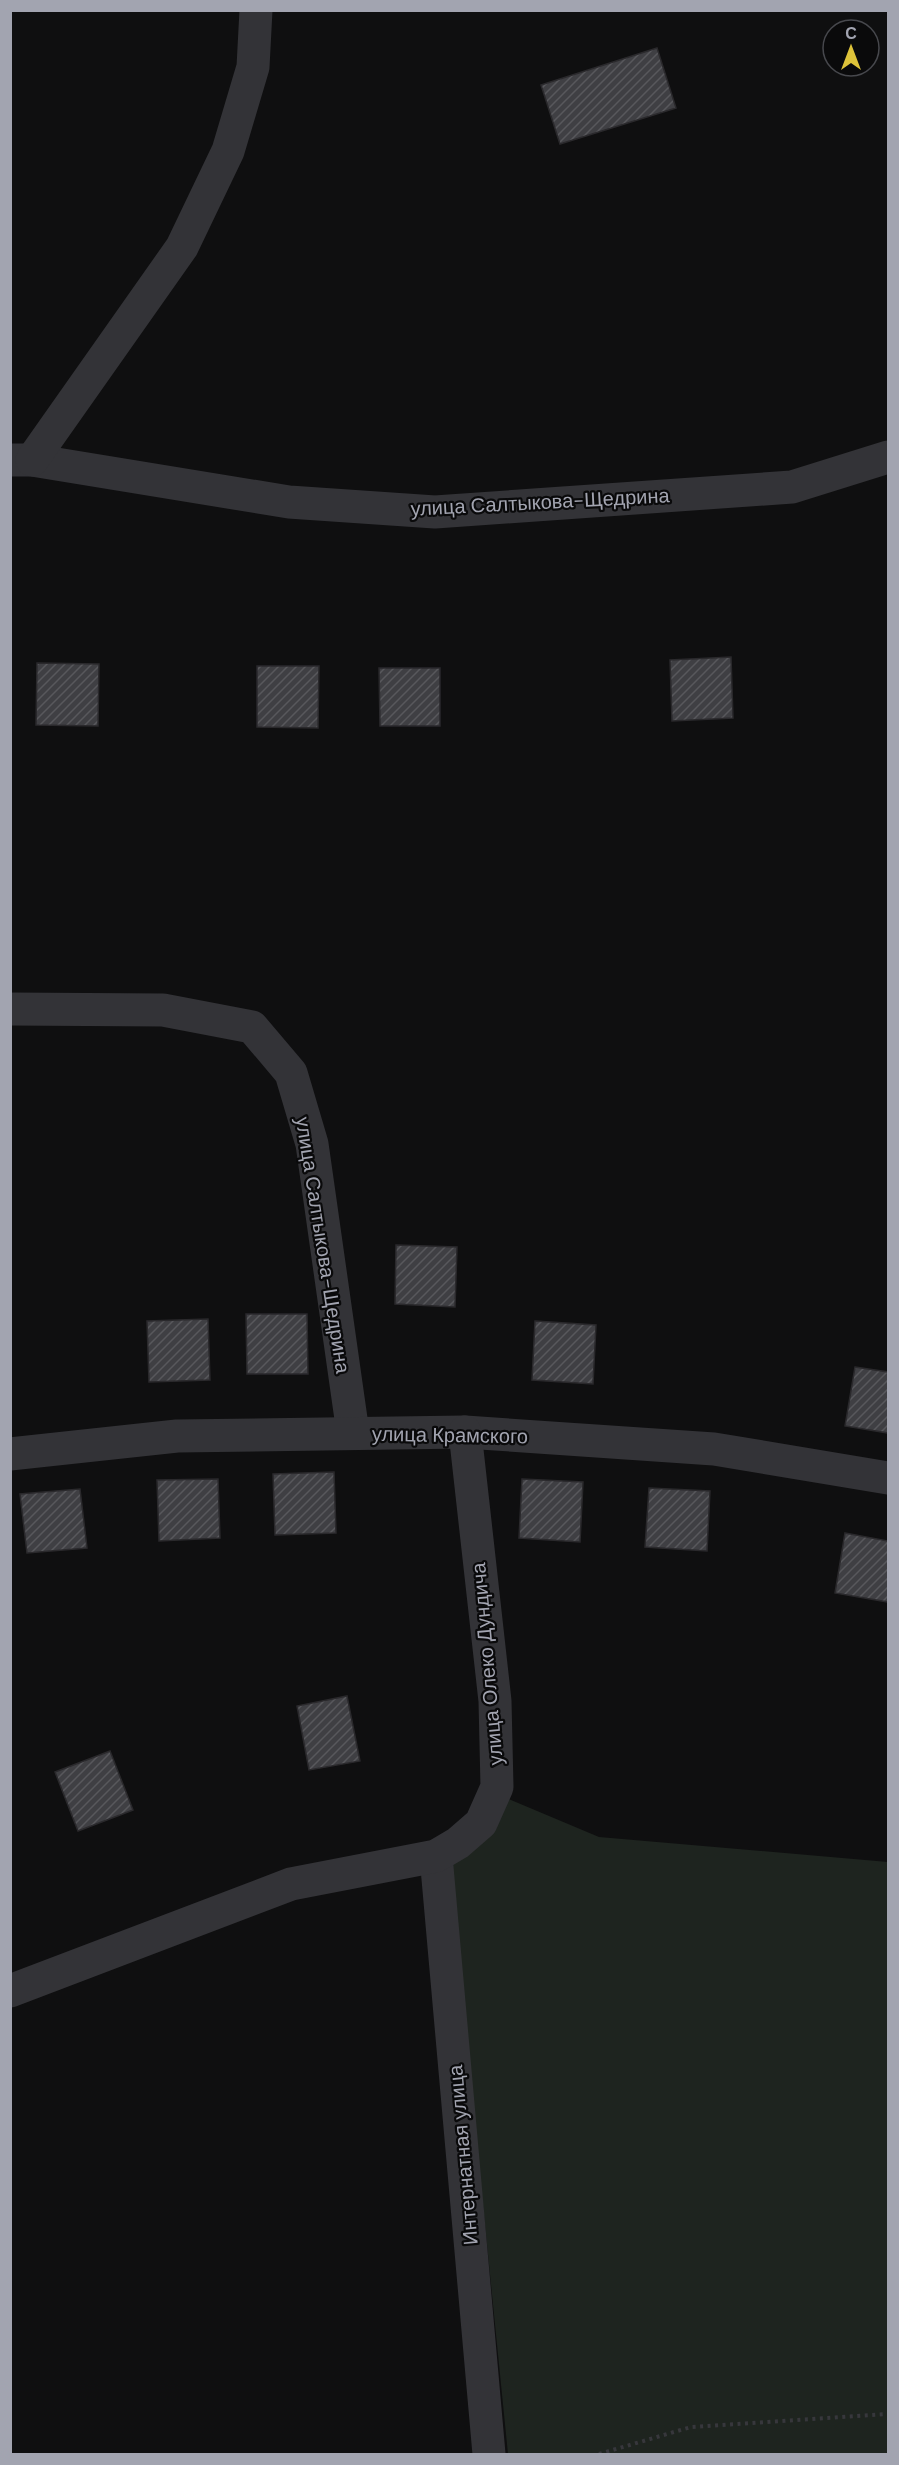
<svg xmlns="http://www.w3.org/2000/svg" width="899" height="2465" viewBox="0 0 899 2465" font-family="'DM Sans',sans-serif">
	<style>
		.grass { fill: #1e241f }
		.building { fill: url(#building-hatch); stroke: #2a292c; stroke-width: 1.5 }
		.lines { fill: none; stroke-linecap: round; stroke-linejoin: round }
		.path { stroke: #37373c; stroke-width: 4; stroke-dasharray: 3 4.5; stroke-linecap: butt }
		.street { stroke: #333337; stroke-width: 33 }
		.labels { text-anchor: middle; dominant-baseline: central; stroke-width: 4.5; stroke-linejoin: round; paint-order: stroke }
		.street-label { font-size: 20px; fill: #a2a4b0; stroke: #0a0a0b }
	</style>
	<defs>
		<pattern id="building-hatch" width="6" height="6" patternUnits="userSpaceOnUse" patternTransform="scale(1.5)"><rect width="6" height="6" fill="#3f3f43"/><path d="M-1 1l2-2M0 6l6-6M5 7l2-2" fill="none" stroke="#58585c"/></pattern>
	</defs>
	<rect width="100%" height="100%" fill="#0f0f10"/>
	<polygon class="grass" points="504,1797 599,1837 888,1862 888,2454 508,2454 449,1865"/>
	<g class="building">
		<polygon points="657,48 676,108 560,144 541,85"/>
		<polygon points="731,657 733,718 672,721 670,660"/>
		<polygon points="37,663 99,664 98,726 36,725"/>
		<polygon points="257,666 319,666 318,728 257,727"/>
		<polygon points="379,668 440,668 440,726 380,726"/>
		<polygon points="396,1245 457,1247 455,1307 395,1304"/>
		<polygon points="246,1314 307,1314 308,1374 247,1374"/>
		<polygon points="208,1319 210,1380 149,1382 147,1321"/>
		<polygon points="535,1321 596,1325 593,1384 532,1380"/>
		<polygon points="855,1367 888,1372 888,1433 845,1426"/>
		<polygon points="334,1472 336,1533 275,1535 273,1474"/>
		<polygon points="218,1479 220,1538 159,1541 157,1480"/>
		<polygon points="522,1479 583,1482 580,1542 519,1538"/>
		<polygon points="649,1488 710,1491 707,1551 645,1547"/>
		<polygon points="80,1489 87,1548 27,1553 20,1494"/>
		<polygon points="845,1533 888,1541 888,1602 835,1593"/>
		<polygon points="347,1696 360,1761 309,1770 297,1706"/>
		<polygon points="110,1751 133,1810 78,1831 55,1772"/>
	</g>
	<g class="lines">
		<polyline class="path" points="599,2454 691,2427 888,2414"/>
		<g class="street">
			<polyline points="10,460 32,460 289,502 435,512 792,487 888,457"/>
			<polyline points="32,460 182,247 228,151 253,67 256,10"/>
			<polyline points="10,1009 163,1010 252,1027 291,1073 312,1144 353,1433"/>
			<polyline points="10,1454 177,1436 465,1432 714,1449 888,1478"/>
			<polyline points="436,1856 489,2454"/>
			<polyline points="10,1991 291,1884 436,1856 458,1843 481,1823 497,1787 495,1701 465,1432"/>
		</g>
	</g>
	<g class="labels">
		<g class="street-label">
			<text transform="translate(540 502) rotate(-3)">улица Салтыкова-Щедрина</text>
			<text transform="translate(323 1245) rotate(81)">улица Салтыкова-Щедрина</text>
			<text transform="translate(450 1435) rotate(1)">улица Крамского</text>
			<text transform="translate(487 1664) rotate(-95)">улица Олеко Дундича</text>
			<text transform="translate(463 2155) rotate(-95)">Интернатная улица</text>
		</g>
	</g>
	<rect width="899" height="2465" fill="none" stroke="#a2a4b0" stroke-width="24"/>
	<g transform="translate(851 48)"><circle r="28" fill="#0a0a0b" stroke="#47484d" stroke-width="1.5"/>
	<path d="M0-4.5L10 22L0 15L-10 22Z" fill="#dec33a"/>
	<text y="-9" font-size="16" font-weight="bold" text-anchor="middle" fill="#a2a4b0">С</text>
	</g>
</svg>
